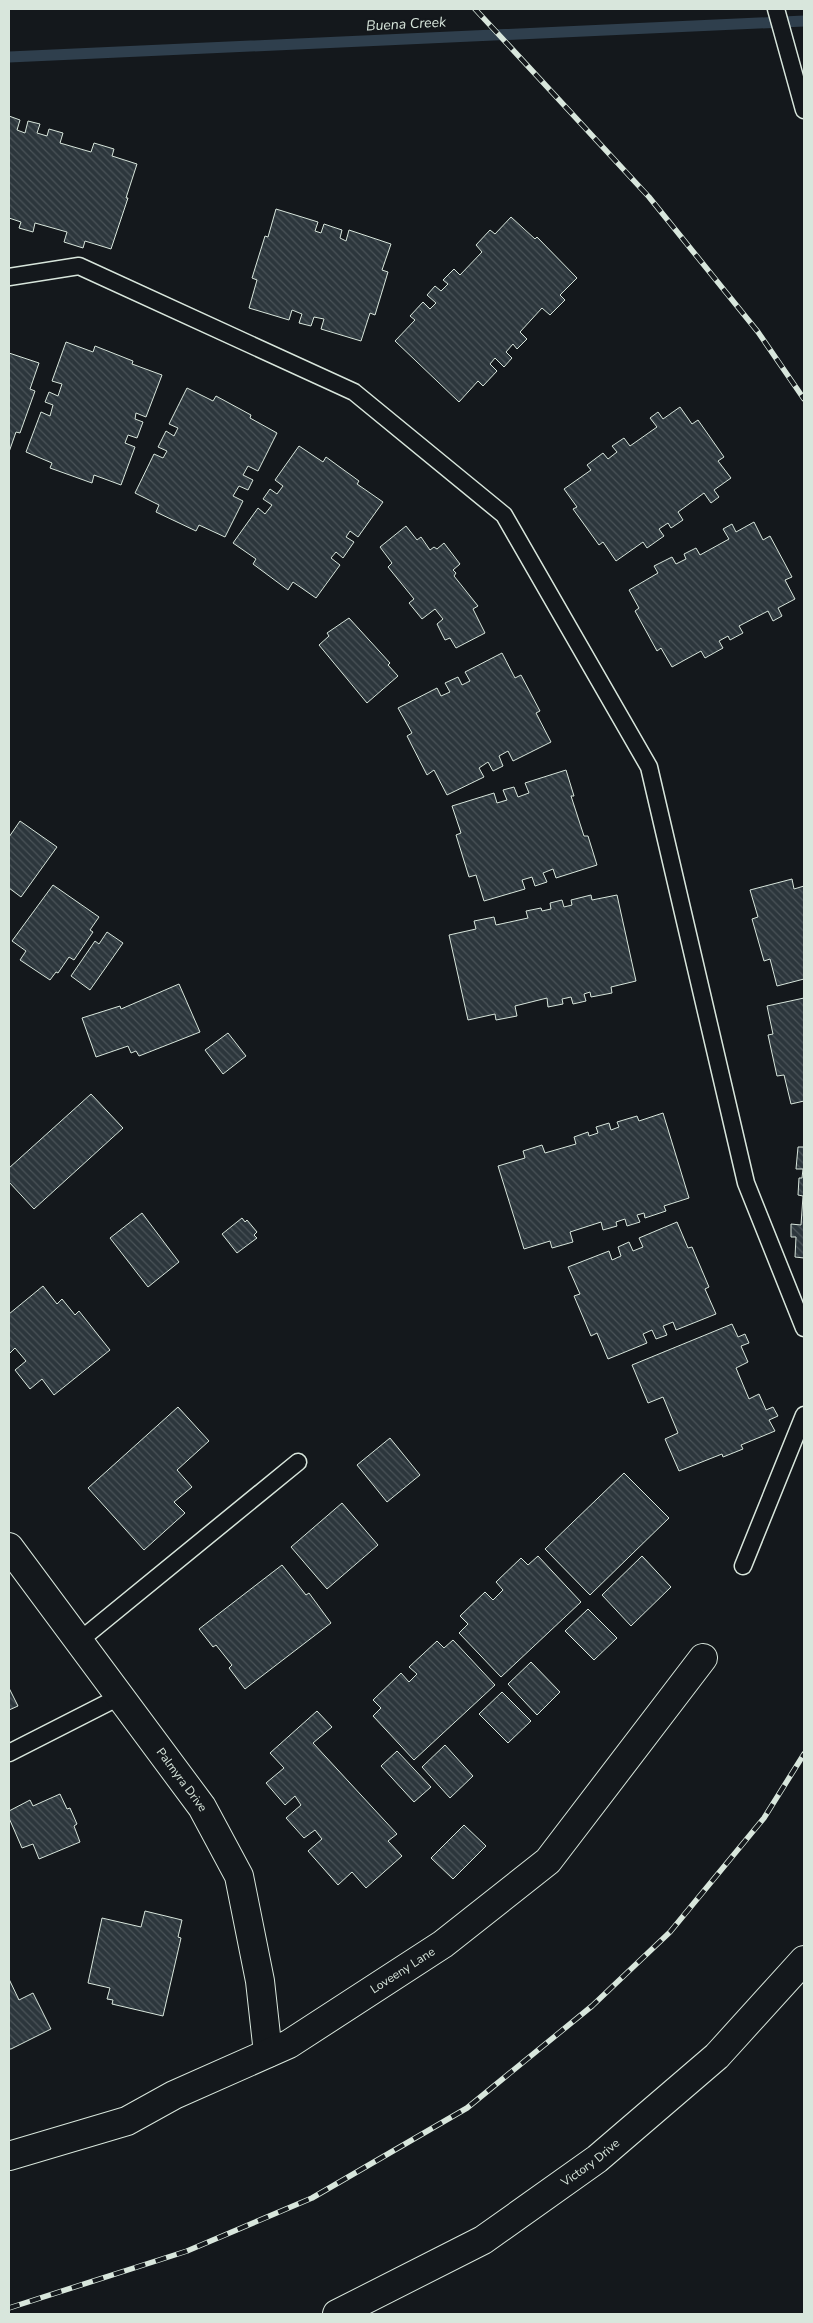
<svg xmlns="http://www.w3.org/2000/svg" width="813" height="2323" viewBox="0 0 813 2323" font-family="'Nunito Sans',sans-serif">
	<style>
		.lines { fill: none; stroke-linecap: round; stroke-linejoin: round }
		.stream { stroke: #2f3f4d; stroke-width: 11 }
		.building { fill: url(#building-back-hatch); stroke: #d8e6dc }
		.lane-casing { stroke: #d8e6dc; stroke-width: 19 }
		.street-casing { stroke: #d8e6dc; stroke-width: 30 }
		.lane { stroke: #14181c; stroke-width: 16 }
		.street { stroke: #14181c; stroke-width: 28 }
		.rail-casing { stroke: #d8e6dc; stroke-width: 5.5 }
		.rail { stroke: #14181c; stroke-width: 4; stroke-dasharray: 11; stroke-linecap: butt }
		.labels { text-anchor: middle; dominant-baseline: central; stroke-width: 4; stroke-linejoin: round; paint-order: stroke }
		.street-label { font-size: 12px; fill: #d8e6dc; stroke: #14181c }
		.water-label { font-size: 14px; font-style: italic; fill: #d8e6dc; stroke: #14181c }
	</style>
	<defs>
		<pattern id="building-back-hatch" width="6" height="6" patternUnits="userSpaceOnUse" patternTransform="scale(1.25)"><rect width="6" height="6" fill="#2c363c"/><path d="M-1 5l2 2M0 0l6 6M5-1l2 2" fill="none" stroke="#4a5358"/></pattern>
	</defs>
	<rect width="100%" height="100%" fill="#14181c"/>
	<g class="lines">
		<polyline class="stream" points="9,57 804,21"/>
	</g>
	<g class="building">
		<polygon points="9,116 20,120 17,130 25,133 28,121 40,124 37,133 47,136 49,129 63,133 60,143 91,152 94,143 114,149 112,156 137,164 126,198 128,198 111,249 85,241 83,248 64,242 67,232 35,223 33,232 19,228 21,222 9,218"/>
		<polygon points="276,209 318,222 315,231 321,233 324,224 342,230 340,238 346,241 349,230 391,244 382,270 388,272 375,315 370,313 361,341 321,329 324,319 314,317 311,326 299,323 302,314 292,310 289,320 249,308 257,280 252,278 265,236 268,237"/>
		<polygon points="511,217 535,239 537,237 577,278 560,295 565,300 550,315 542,308 520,332 527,339 517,349 513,344 506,352 512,358 504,367 495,358 490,364 497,371 483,386 478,381 459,402 395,341 415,320 410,316 423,302 430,309 436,303 427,295 435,286 441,291 448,284 443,280 454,269 460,275 482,252 476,245 490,230 495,234"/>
		<polygon points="66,342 93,352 95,346 133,361 132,364 162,375 146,417 136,413 135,419 143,422 137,438 128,435 125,443 135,447 121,485 94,475 92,483 50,468 52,463 26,452 41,412 50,416 53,405 45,402 49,392 58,396 62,384 52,381"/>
		<polygon points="9,353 39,363 30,389 35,391 20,433 16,432 9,452"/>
		<polygon points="187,388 213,401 216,396 251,415 250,418 277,433 258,471 248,466 243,475 253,480 248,490 239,486 233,496 243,501 225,537 199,525 196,531 156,512 159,505 135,493 154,454 163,458 167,451 158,447 166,431 174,436 178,428 169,424"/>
		<polygon points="680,407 692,424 698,420 724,457 718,461 731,478 714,490 719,497 711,503 704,493 678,512 683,520 671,528 668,523 659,529 664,536 647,548 643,542 616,561 603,542 599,545 573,509 577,507 564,489 591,470 587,465 603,453 608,459 617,452 612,446 624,438 630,446 657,427 650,418 658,412 663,419"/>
		<polygon points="299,446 323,462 326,457 359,481 357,484 383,502 358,537 350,531 346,537 354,542 343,558 336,552 331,558 340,565 316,598 293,582 288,590 253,564 256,559 233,543 258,508 265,514 272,505 263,499 270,489 277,494 283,486 275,480"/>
		<polygon points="754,522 763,540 770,536 792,577 785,580 795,599 778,608 782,616 773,621 768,611 739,626 743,633 730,640 728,636 719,641 723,648 705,658 701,651 672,667 661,648 657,651 635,611 639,608 629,590 658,573 654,566 672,557 676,564 686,559 684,554 696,548 700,555 729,539 723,529 732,524 736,532"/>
		<polygon points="406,526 417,540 421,537 430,550 434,547 437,549 444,543 460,564 453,570 456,573 454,576 478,606 473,609 485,633 456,648 450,638 445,640 437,624 443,619 435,609 422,619 409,603 414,599 388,567 392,563 380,547"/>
		<polygon points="349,618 390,663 388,665 398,676 367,703 319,645 329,636 327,633"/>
		<polygon points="502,653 515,678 521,675 540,711 536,713 551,742 513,761 508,751 499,756 503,766 493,771 488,762 479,768 484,777 447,795 434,770 427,775 407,736 412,733 398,708 437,688 441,696 450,692 445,683 458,677 462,685 470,681 465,672"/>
		<polygon points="566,770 574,796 571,796 584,836 588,836 597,865 556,878 553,869 543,873 547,882 535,886 532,877 522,880 525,889 484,901 476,875 469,877 456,835 461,833 452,806 494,793 497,803 507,800 503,790 514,787 518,797 529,793 525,783"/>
		<polygon points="20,821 57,847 21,897 9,888 9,837"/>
		<polygon points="792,879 794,889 804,886 804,979 777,986 770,959 764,961 752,919 758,917 750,890"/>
		<polygon points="53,885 99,917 90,930 93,932 74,960 69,957 58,973 56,972 50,980 20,960 26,951 12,941"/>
		<polygon points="591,895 592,900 617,895 636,981 611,987 612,993 591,997 590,992 584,994 586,1001 573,1004 571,997 562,999 563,1004 548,1007 547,998 515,1006 517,1016 496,1020 495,1014 468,1020 449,935 476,929 474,921 494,917 496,925 528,918 526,911 541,908 542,911 551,909 550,903 562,900 564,907 572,905 571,900"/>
		<polygon points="107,932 123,943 90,990 71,976 95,941 99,944"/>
		<polygon points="179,984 200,1032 139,1056 136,1051 131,1053 128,1046 96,1057 82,1018 120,1006 121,1009"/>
		<polygon points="804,998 804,1101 791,1104 784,1075 777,1076 768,1035 773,1034 767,1006"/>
		<polygon points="228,1033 246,1056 223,1074 205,1050"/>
		<polygon points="91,1094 123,1128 34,1209 9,1182 9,1168"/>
		<polygon points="663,1113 689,1198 664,1206 666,1211 645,1218 644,1213 637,1215 640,1222 627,1226 625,1219 616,1222 617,1226 603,1230 601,1222 570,1232 573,1242 552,1248 550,1241 524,1249 498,1166 525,1158 523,1151 542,1145 545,1153 576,1144 574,1137 588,1132 589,1136 598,1133 596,1127 609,1123 611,1130 619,1127 617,1122 637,1116 639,1121"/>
		<polygon points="798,1147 804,1147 804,1258 795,1257 796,1237 791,1237 791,1224 801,1225 803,1196 798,1195 799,1178 802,1178 803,1169 796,1169"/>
		<polygon points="142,1213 179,1262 148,1287 110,1238"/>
		<polygon points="242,1218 245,1222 247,1220 257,1232 254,1235 257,1238 237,1253 222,1234"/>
		<polygon points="677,1222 688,1248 692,1247 709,1287 705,1289 716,1314 676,1330 673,1322 663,1326 667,1335 656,1339 652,1330 643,1334 647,1343 608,1359 597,1333 591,1336 574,1296 580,1294 568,1267 609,1251 612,1260 621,1256 618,1247 629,1242 633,1251 643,1247 639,1238"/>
		<polygon points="43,1286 57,1304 62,1299 75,1315 79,1311 110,1350 54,1395 42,1379 30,1389 15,1370 26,1361 15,1348 9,1354 9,1314"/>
		<polygon points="732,1324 738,1337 745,1334 749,1343 741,1346 748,1362 736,1368 749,1399 759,1394 766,1410 773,1407 778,1416 769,1420 775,1431 741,1445 743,1449 723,1457 722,1454 679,1471 665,1439 678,1433 663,1397 648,1403 632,1365"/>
		<polygon points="178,1407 209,1441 177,1470 192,1487 174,1502 185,1513 144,1550 88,1488"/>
		<polygon points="390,1438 420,1475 387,1502 357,1465"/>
		<polygon points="624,1473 669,1518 590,1595 545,1549"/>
		<polygon points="342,1503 378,1545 327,1589 291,1547"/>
		<polygon points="538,1556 581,1602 501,1677 459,1633 468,1624 460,1616 485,1592 493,1600 503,1590 496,1582 521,1558 528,1565"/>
		<polygon points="642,1556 671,1587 631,1626 602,1595"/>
		<polygon points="282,1565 306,1595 309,1593 331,1623 245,1689 229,1668 232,1665 216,1645 213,1647 199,1629"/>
		<polygon points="588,1609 617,1638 594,1660 565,1631"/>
		<polygon points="453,1640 495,1685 414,1760 373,1716 381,1708 373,1700 401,1673 409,1682 417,1674 409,1667 437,1641 444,1648"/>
		<polygon points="531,1662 560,1692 537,1715 508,1684"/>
		<polygon points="9,1688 18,1706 9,1710"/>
		<polygon points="502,1692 531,1721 508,1743 479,1714"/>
		<polygon points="317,1711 332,1727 313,1743 397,1834 388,1841 402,1856 366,1888 352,1872 338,1885 308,1851 322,1839 315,1830 304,1838 286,1818 301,1805 295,1796 285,1805 266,1783 284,1768 270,1753"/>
		<polygon points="445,1745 473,1776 450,1798 422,1767"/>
		<polygon points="397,1751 431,1787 414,1802 381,1766"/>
		<polygon points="60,1794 67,1809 70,1808 77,1824 74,1826 80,1842 39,1859 33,1844 22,1848 9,1818 9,1811 30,1800 33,1806"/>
		<polygon points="464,1825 486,1846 453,1879 431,1858"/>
		<polygon points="145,1911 182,1920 178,1937 181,1938 163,2016 112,2004 113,2000 107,1999 110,1988 88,1983 102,1918 141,1927"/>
		<polygon points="9,1979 19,2000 33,1993 51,2029 11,2049 9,2049"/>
	</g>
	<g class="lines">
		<g class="lane-casing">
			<g id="lane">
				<polyline points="776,9 804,110"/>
				<polyline points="9,277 79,266 354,392 504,515 649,767 746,1183 804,1328"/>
				<polyline points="743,1566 804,1415"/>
				<polyline points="79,1641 298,1462"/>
				<polyline points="9,1753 119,1697"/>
			</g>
		</g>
		<g class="street-casing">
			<g id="street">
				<path id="s1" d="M9,1547L202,1807L239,1876L260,1981L268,2053"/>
				<path id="s2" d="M9,2156L127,2121L174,2095L289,2044L443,1944L548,1861L703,1658"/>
				<path id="s3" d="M337,2314L483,2240L597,2159L717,2056L804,1960"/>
			</g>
		</g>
		<use href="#lane" class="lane"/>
		<use href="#street" class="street"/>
		<g class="rail-casing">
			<g id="rail">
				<polyline points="475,9 649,197 758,332 804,399"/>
				<polyline points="9,2308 187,2251 312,2198 467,2108 592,2006 670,1932 764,1818 804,1754"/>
			</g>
		</g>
		<use href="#rail" class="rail"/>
	</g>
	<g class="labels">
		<g class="street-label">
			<text stroke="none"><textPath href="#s1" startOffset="290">Palmyra Drive</textPath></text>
			<text stroke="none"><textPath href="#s2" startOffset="438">Loveeny Lane</textPath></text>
			<text stroke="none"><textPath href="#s3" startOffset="296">Victory Drive</textPath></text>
		</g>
		<g class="water-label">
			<text transform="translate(406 24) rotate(-3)">Buena Creek</text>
		</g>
	</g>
	<rect width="813" height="2323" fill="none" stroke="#d8e6dc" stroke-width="20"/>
</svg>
